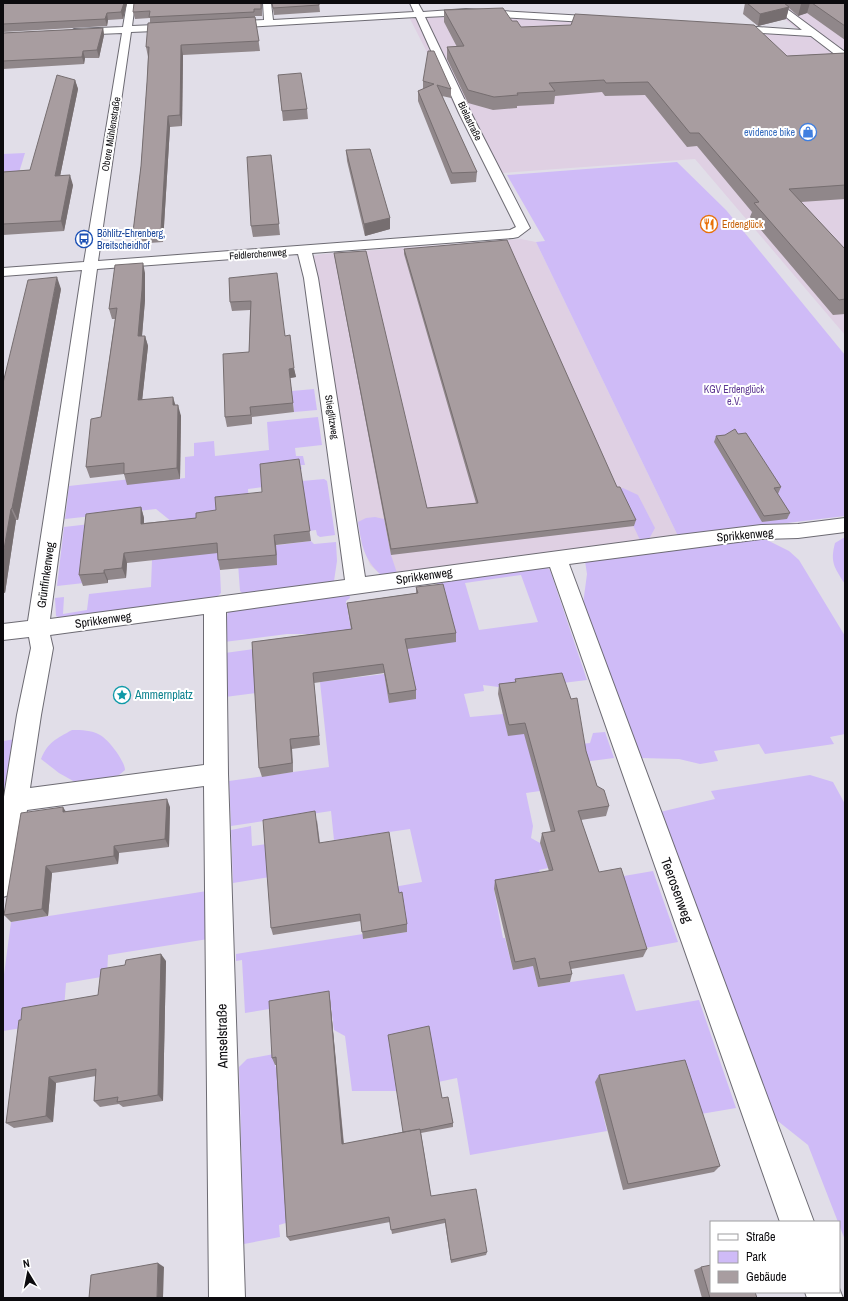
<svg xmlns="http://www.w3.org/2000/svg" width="848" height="1301" viewBox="0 0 848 1301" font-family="'Archivo Narrow',sans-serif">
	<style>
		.industrial { fill: #dfd0e3 }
		.green { fill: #cfbbf7; fill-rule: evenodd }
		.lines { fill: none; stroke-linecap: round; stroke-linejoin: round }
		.minor-casing { stroke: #6d6b73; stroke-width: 2 }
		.minor { fill: #fff; fill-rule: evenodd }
		.wall { fill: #90878a }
		.shaded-wall { fill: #766e70 }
		.building { fill: #a89da0; stroke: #766e70 }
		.labels { text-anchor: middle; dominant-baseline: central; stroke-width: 4; stroke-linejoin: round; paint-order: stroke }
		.far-street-label { font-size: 10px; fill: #0c0b0e; stroke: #fff }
		.far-shop-label { font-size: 10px; fill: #366cbe; stroke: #fff; text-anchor: end }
		.far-food-label { font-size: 10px; fill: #c56008; stroke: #fff; text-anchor: start }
		.far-transit-label { font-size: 10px; fill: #164399; stroke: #fff; text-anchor: start }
		.far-park-label { font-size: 10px; fill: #5c3691; stroke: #fff }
		.street-label { font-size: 12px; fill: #0c0b0e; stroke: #fff }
		.culture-label { font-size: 12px; fill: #0d838f; stroke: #fff; text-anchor: start }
		.near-street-label { font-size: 14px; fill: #0c0b0e; stroke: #fff }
	</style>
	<rect width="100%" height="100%" fill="#e1dee8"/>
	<g class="industrial">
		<polygon points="765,3 845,3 845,335 695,159 489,174 407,13 481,9 798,30"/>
		<polygon points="521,239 536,242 678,536 381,575 370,565 362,545 313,256 323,254"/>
	</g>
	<g class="green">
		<polygon points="25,153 17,179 3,180 3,154"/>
		<polygon points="677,162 726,210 845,355 845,516 678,536 536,242 545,241 507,175"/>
		<polygon points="314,389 317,410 294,412 292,391"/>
		<polygon points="318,417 322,445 295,448 296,456 303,456 305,465 301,465 302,469 284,472 263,487 248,489 249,504 218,530 221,593 217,597 60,618 56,616 55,598 64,597 63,614 87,610 89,594 151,587 152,560 182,530 156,509 65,519 69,486 158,476 158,481 185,478 185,457 194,456 194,443 214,441 215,456 269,450 267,422"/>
		<polygon points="324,479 327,481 335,535 320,537 317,535 316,530 309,531 302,481"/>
		<polygon points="623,488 638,495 655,528 649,539 640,540 616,489"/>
		<path d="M375,517L384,519L391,555L397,573L381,575C363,558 362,545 358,522L366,518Z"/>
		<polygon points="90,524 84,583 57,586 64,527"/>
		<path d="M845,537V584C834,567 830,562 835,543Z"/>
		<polygon points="748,540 767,540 789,551 799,560 845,636 845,734 830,737 834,744 765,754 759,744 714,751 718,761 700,764 679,759 641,758 583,604 587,574 585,561"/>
		<polygon points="311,541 314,544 336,542 337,561 334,581 243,594 240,591 237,550"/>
		<path d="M545,566L550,570L587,680L514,689L483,685L484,691L464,694L470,717L503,714L508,735L526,733L531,750L590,743L593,733L605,732L614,758L583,762V760L533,767L540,791L526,793L533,826L531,838L540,843L548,868L539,870L542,880L494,889L503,938H505L513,970L533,966L538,987L624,974L636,1011L699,1000L736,1108L695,1115L595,1082L607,1131L470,1155L457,1078L396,1091H352L345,1036L334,1030L330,999L245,1013L242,960L236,961V954L363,934L364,939L407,932L388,888L422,882L410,829L334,840L331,811L231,826L229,781L329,767L320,682L384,674L381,658L325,634H287L224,642L228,610L349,593L350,598L346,601L352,634L440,594L436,581ZM521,575L538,622L479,630L465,583Z"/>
		<polygon points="254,649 256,693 225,697 225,653"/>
		<path d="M72,730C82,730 91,730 100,735C108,739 125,761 125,770L119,775L105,780L75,782L59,773L41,759C48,742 56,739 72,730Z"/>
		<polygon points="16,739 6,800 3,801 3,741"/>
		<polygon points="810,775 833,782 845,804 845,1240 808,1145 774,1118 660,812 715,799 711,791"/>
		<polygon points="251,826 252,846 267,844 270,877 233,883 231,830"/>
		<polygon points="653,871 678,942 640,949 618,877"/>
		<polygon points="207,891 208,939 108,955 107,976 66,983 64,1009 28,1027 3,1031 3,982 11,922"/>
		<polygon points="274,1054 275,1065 280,1082 289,1222 279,1225 280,1237 244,1244 239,1067 247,1059"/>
	</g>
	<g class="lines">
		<g class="minor-casing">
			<g id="minor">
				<path d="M127,3H135L132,26L178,24L183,27L178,30L131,32L98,261L510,230L516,227L459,113L416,17L226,28L221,25L226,22L264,20L263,3H271L273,20L414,12L410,3H418L423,12L466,9L603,17L608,20L603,23L466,15L425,17L471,113L530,228L518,237L513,238L312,253L318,278L365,577L671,536L761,525L798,524L845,518V532L798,538L761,539L569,564L814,1222H780L550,567L226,612L228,774L245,1298H209L204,786L27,810L16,885L12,894L3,897V803L17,715L31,648L29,637L3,640V624L28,621L82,270L3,276V268L84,262L122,33L74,35L69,32L74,29L123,27ZM298,254L304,278L345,580L50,619L97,269ZM204,614V765L30,788L41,715L53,648L50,635Z"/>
				<polygon points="769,3 779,3 845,52 845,60 841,59 811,36 729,31 724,28 729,25 802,30"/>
				<polygon points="839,1288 843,1298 807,1298 805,1292 839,1292"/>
			</g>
		</g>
		<use href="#minor" class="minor"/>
	</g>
	<g class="wall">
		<polygon points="3,3 127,3 123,19 108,20 107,26 3,32"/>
		<polygon points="262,3 262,16 255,16 260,51 183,55 182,126 170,127 163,242 136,244 133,232 141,166 147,82 148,57 146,47 150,22 150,18 135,19 133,12"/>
		<polygon points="272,3 319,3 320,12 274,15"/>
		<polygon points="745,3 845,3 845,40 807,13 798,16 789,8 786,19 758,26 743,14"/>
		<polygon points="444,10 512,21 521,27 787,56 845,53 845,199 801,202 845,249 845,314 833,315 750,217 752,212 697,146 687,147 645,95 605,96 602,92 555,96 554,104 517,106 517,108 493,110 468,103 447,59 447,47 457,47 444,22"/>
		<polygon points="103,28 104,35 99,58 85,58 84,64 3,69 3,33"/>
		<polygon points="278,75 307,109 308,119 283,121"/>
		<polygon points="75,80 78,89 60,176 73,185 64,231 3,235 3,172 30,170"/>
		<polygon points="423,81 451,89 451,98 442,96 477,172 476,182 451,184 418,101 418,91 423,89"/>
		<polygon points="346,150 390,218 390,229 365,236 347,161"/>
		<polygon points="271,155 280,235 253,237 251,226"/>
		<polygon points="404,249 617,487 636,520 634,526 391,555 335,259 334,253 427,508 476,503 404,254"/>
		<polygon points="145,273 145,300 142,336 145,336 148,346 142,400 175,405 181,416 180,479 127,485 124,474 90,478 86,467 101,417 115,319 112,319 109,309"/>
		<polygon points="229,278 285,336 296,377 290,378 294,412 252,417 252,424 227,427 225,417 249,352 250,310 232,311 230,302"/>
		<polygon points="61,289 18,520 16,520 5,593 3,593 3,383"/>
		<polygon points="738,434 781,487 778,494 777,494 790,513 787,519 762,522 714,442 716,436"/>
		<polygon points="299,459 311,541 276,545 277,565 220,570 218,560 218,553 127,563 126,578 108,580 108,583 83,586 79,575 141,507 144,518 144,523 196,518 262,492"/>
		<polygon points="416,587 456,633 456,642 407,649 416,690 416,699 389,703 384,673 314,683 320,745 292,749 293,772 262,777 259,768 252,642 351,629 347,603 416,593"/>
		<polygon points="515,679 586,751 597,786 609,806 606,816 581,820 599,872 647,949 643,957 571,969 572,974 570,982 538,987 533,966 513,970 494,889 495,880 549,871 540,843 542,833 551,832 524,734 508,736 498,694 499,684 515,682"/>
		<polygon points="170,807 169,847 119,853 118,864 52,873 48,916 11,922 4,915 66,811"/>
		<polygon points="317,820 320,843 399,893 407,924 407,932 363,939 361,921 273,935 271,928"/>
		<polygon points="166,961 163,1101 123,1107 119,1104 100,1107 94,1101 96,1076 56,1083 53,1122 14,1128 6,1123 98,995"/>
		<polygon points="330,999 344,1144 402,1132 442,1098 453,1123 453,1127 421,1133 431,1196 487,1252 486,1255 451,1263 445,1223 392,1234 390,1222 290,1241 287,1237 276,1065 275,1065 272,1058"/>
		<polygon points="599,1075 720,1166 714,1172 623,1190 595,1082"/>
		<polygon points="701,1267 757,1298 702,1298 694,1270"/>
	</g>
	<g class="shaded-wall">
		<polygon points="124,3 127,3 123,19 121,12"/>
		<polygon points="805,3 810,3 807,13 798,16 801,4"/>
		<polygon points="789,7 786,19 758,26 760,14"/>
		<polygon points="107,13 108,20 107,26 105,19"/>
		<polygon points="103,28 104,35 99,58 97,50"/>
		<polygon points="181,45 183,55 182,126 180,115"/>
		<polygon points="83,51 85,58 84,64 82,57"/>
		<polygon points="75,80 78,89 58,186 55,176"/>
		<polygon points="168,116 170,127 163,242 161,230"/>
		<polygon points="70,175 73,185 64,231 61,221"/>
		<polygon points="390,218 390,229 365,236 364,224"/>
		<polygon points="143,263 145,273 145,300 141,347 138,336"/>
		<polygon points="57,277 61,289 18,520 12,508"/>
		<polygon points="145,336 148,346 141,411 138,400"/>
		<polygon points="294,368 296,377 290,378 294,412 289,369"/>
		<polygon points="173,397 176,407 173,405"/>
		<polygon points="178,405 181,416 180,479 177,468"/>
		<polygon points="141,507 144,518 144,534 141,524"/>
		<polygon points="11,509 16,520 5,593 3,590 3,555"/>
		<polygon points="274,535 276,545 277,565"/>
		<polygon points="124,553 127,563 126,578 122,568"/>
		<polygon points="104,570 108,580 108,583 104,573"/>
		<polygon points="290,739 292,749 293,772 292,763"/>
		<polygon points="167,799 170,807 169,847 165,839"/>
		<polygon points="63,807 68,815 63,812"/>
		<polygon points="114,846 119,853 118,864 114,856"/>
		<polygon points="46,866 52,873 48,916 42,909"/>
		<polygon points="161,954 166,961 163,1101 158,1095"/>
		<polygon points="329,991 330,999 344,1149 342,1144"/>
		<polygon points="49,1077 56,1083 53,1122 46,1116"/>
		<polygon points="158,1263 164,1267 163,1298 157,1298"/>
	</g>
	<g class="building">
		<polygon points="3,3 124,3 121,12 107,13 105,19 3,24"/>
		<polygon points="134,3 261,3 261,9 254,9 254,12 149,17 150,11 133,12"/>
		<polygon points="272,3 319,3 319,5 273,8"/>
		<polygon points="747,3 784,3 789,7 760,14"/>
		<polygon points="812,3 845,3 845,26"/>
		<polygon points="503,8 512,21 517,21 521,27 571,25 575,14 754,25 787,56 845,53 845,185 789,189 845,249 845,299 839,300 754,203 759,202 699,133 690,133 648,82 606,83 604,80 549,83 555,91 517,93 518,95 494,97 468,90 447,47 464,46 444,10"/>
		<polygon points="255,17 259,41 181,45 180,115 168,116 161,230 133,232 141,166 147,82 149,47 146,47 148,23"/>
		<polygon points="103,28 97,50 83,51 82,57 3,61 3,33"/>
		<polygon points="428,51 434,51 451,89 437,85 477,172 452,173 418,91 434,84 423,81"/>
		<polygon points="301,73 307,109 282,111 278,75"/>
		<polygon points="57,75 75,80 55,176 70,175 61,221 3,224 3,172 30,170"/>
		<polygon points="370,149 390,218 364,224 346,150"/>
		<polygon points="271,155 279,224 251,226 247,157"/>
		<polygon points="507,240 617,487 620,487 636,520 391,549 334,253 366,251 427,508 478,503 404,249"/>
		<polygon points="143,263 142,290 138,336 145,336 138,400 173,397 173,405 178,405 177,468 124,474 124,463 86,467 91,419 101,417 117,308 109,309 115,265"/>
		<polygon points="277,273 285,336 290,335 294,368 289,369 293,403 250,407 251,415 225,417 223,354 249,352 251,301 230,302 229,278"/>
		<polygon points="57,277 12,508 11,509 3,555 3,383 28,280"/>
		<polygon points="735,429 738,434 746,433 781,487 774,488 790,513 764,516 716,436 725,435"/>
		<polygon points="299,459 310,531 274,535 276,555 218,560 217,543 124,553 122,568 104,570 104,573 79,575 86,514 141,507 141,524 196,518 196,513 216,510 215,497 262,492 260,464"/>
		<polygon points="443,584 456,633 405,639 416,690 389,694 383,664 313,673 319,736 290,739 292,763 259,768 252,642 352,629 347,603 418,593 416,587"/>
		<polygon points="562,673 571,699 577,698 586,751 597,786 604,790 609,806 578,811 599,872 621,868 647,949 569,962 572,974 540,979 535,958 515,962 495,880 553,870 542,833 555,831 525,723 509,725 499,684 516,682 515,679"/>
		<polygon points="167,799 165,839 114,846 114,856 46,866 42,909 4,915 21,813 63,807 63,812"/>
		<polygon points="315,811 319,843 389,832 399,893 402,892 407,924 362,932 360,914 271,928 263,820"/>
		<polygon points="161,954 158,1095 117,1102 118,1097 94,1101 96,1069 49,1077 46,1116 6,1123 19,1020 21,1020 22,1008 98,995 101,969 125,965 126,960"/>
		<polygon points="329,991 342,1144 420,1129 431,1196 476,1189 487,1252 451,1260 445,1219 391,1230 389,1217 287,1237 276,1057 272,1058 269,1001"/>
		<polygon points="429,1026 442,1098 448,1097 453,1123 420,1130 420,1129 403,1132 388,1035"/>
		<polygon points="685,1060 720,1166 628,1184 599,1075"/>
		<polygon points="158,1263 157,1298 89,1298 91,1275"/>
		<polygon points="711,1265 711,1292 755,1292 757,1298 710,1298 701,1267"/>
	</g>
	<defs>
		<g id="shop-ring" transform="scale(0.9)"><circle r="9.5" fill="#fff" stroke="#3f7fe0" stroke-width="1.5"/><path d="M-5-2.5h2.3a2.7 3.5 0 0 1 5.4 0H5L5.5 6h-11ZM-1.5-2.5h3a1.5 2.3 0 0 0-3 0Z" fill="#3f7fe0"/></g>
		<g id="restaurant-ring" transform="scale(0.9)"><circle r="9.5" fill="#fff" stroke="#e8710a" stroke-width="1.5"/><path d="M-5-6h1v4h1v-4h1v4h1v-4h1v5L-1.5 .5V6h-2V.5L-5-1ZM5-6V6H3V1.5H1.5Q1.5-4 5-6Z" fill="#e8710a"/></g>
		<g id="bus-ring" transform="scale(0.9)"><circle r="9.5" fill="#fff" stroke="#1a4fb4" stroke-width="1.5"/><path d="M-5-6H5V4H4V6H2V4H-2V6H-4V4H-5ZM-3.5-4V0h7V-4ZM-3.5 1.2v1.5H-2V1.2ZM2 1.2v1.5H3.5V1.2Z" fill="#1a4fb4"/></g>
		<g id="sight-ring" transform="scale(0.9)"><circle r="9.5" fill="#fff" stroke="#0f9aa8" stroke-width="1.5"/><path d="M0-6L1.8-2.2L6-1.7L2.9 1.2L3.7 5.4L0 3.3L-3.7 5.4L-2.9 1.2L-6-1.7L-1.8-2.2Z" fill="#0f9aa8"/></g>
	</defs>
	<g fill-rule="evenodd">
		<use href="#shop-ring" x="808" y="132"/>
		<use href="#restaurant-ring" x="709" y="224"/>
		<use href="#bus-ring" x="84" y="239"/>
		<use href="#sight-ring" x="122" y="695"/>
	</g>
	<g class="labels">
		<g class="far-street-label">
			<text transform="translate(470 121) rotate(64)">Bielastraße</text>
			<text transform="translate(111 134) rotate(-81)">Obere Mühlenstraße</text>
			<text transform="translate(258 254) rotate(-4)">Feldlerchenweg</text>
			<text transform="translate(332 417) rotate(81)">Stieglitzweg</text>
		</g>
		<g class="far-shop-label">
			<text x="795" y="132">evidence bike</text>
		</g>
		<g class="far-food-label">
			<text x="722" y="224">Erdenglück</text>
		</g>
		<g class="far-transit-label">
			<text x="97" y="233">Böhlitz-Ehrenberg,<tspan x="97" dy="12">Breitscheidhof</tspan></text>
		</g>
		<g class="far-park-label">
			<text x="734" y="389">KGV Erdenglück<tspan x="734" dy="12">e.V.</tspan></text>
		</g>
		<g class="street-label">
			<text transform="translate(745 535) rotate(-5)">Sprikkenweg</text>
			<text transform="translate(46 575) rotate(-82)">Grünfinkenweg</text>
			<text transform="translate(424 576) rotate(-8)">Sprikkenweg</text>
			<text transform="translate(103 620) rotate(-8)">Sprikkenweg</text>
		</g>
		<g class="culture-label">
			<text x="135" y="695">Ammernplatz</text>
		</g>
		<g class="near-street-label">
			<text transform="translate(677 890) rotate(70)">Teerosenweg</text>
			<text transform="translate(222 1036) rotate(-91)">Amselstraße</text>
		</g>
	</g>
	<rect width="848" height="1301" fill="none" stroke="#0c0b0e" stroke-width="8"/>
	<rect x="710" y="1221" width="130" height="72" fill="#ffffff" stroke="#9e9d9f"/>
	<rect x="718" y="1234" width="20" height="6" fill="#ffffff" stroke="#9e9d9f"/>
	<text x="746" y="1241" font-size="12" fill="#0c0b0e">Straße</text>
	<rect x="718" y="1251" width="20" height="12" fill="#cfbbf7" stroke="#9e9d9f"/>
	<text x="746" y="1261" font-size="12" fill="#0c0b0e">Park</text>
	<rect x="718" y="1271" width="20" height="12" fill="#a89da0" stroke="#9e9d9f"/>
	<text x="746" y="1281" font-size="12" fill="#0c0b0e">Gebäude</text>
	<g transform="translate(28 1273) rotate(350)" stroke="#ffffff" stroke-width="3" paint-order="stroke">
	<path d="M0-3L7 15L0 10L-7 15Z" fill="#0c0b0e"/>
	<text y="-6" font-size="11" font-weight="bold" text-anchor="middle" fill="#0c0b0e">N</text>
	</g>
</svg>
